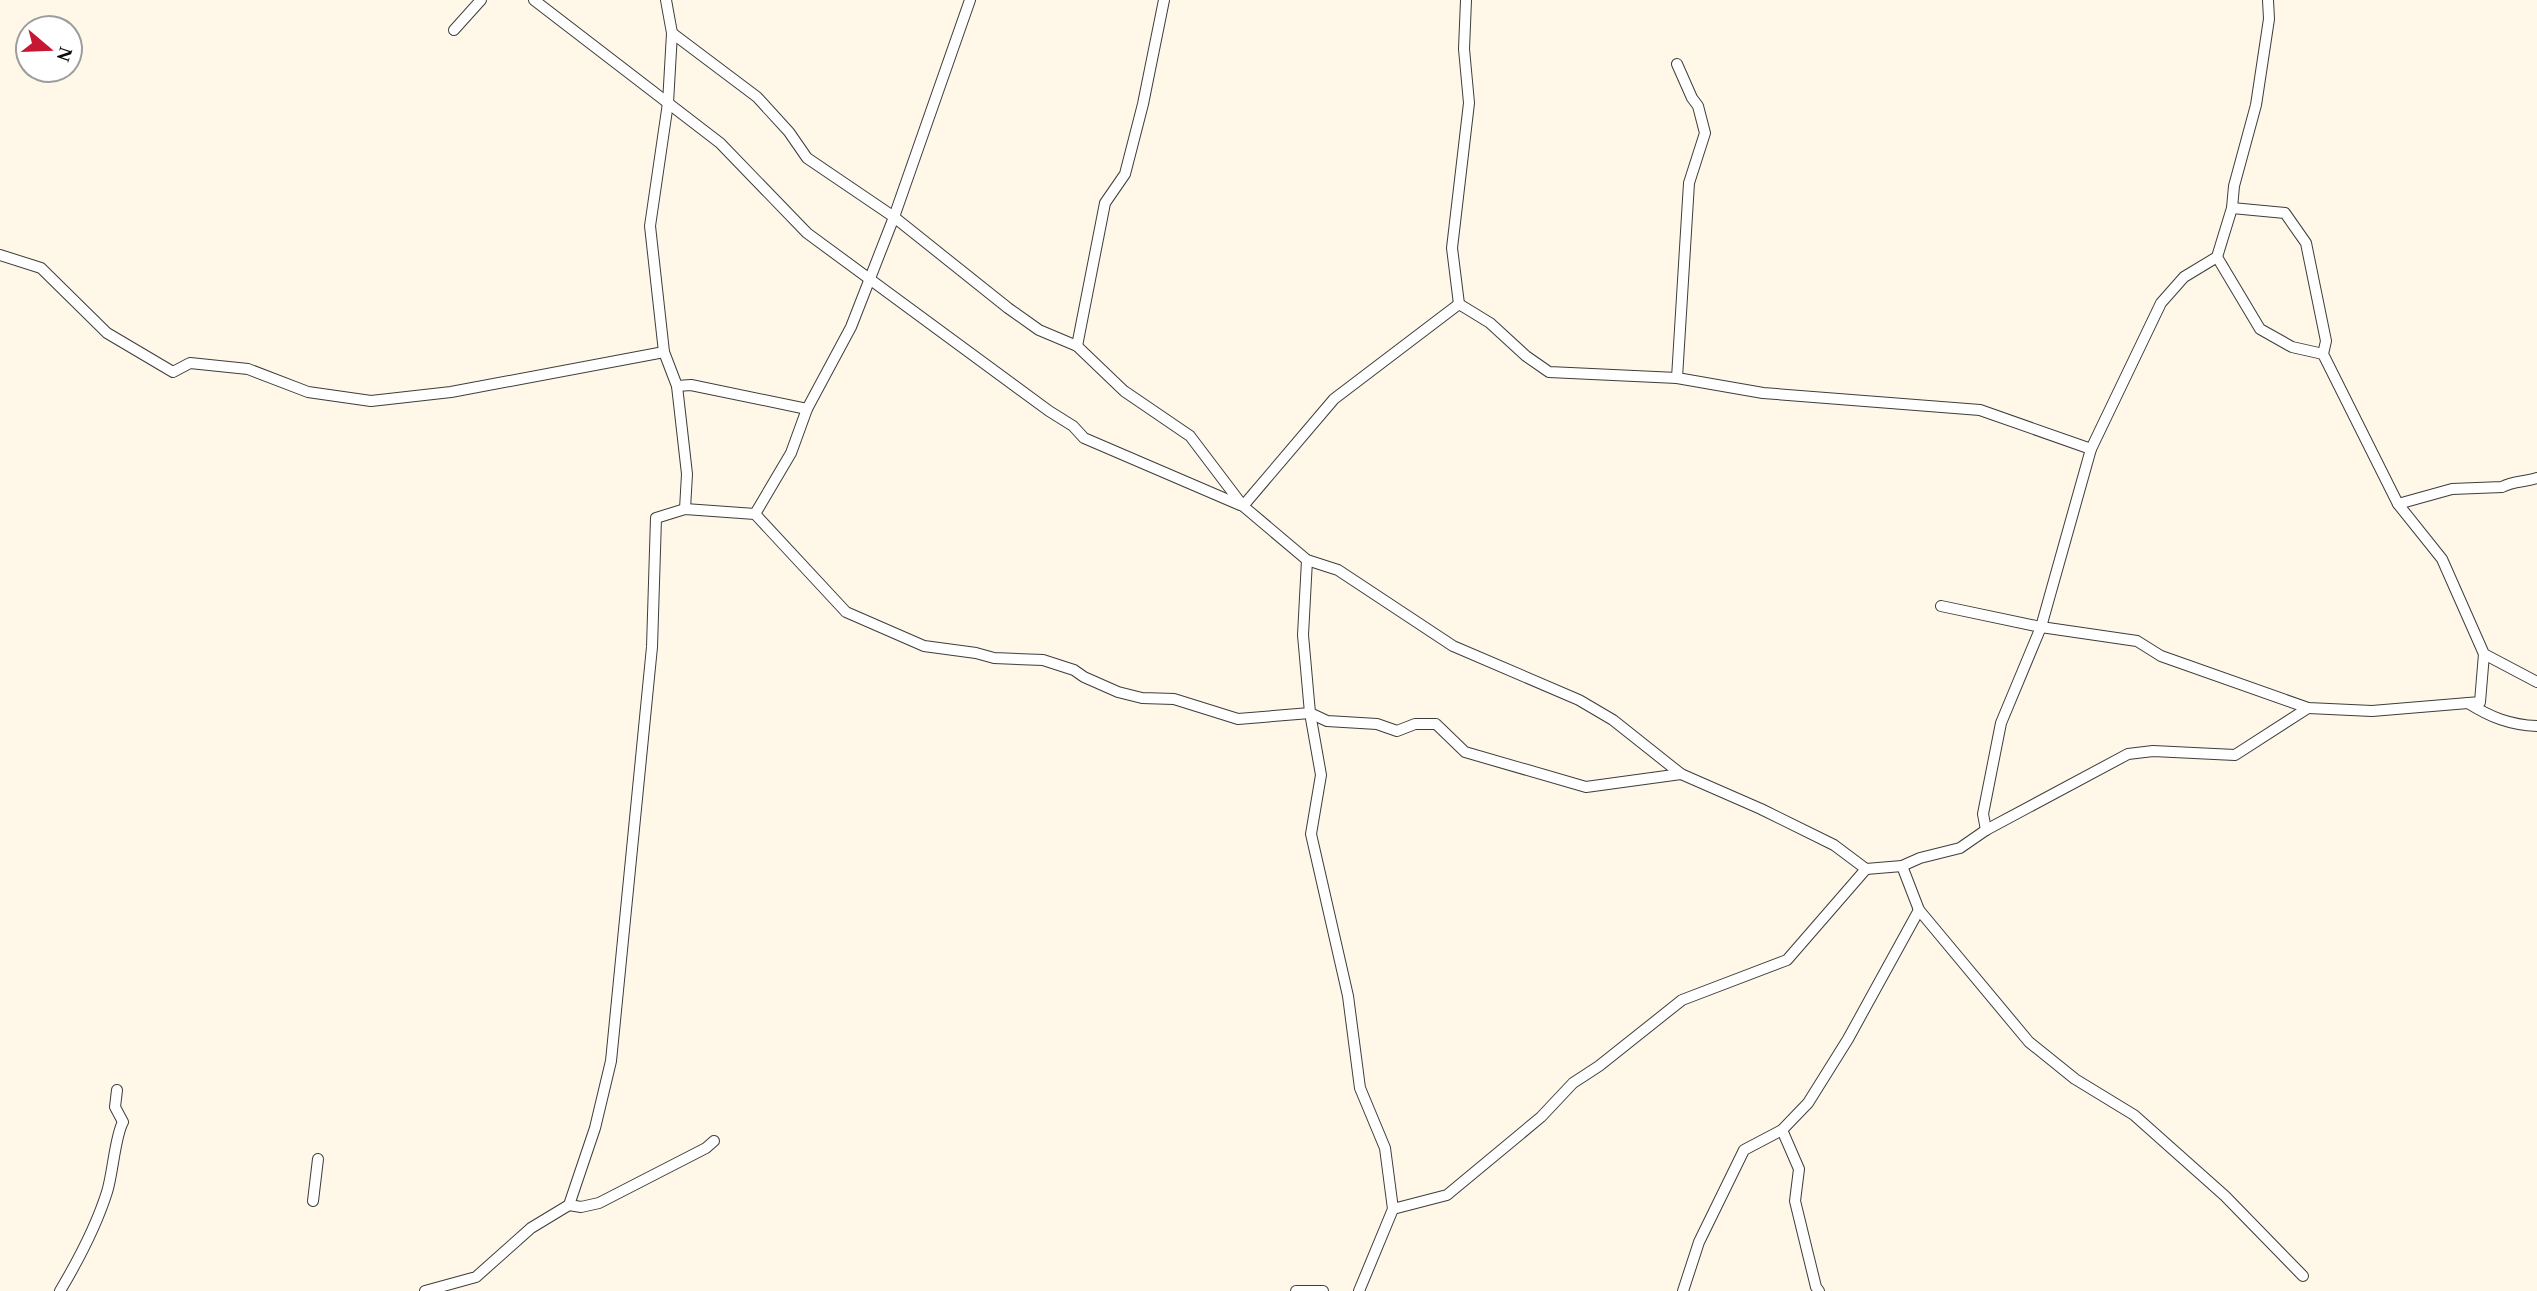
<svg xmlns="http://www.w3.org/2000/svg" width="2537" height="1291" viewBox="0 0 2537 1291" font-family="Georgia,serif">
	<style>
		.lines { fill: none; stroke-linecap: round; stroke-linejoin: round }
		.minor-casing { stroke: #3d3d3d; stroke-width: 12 }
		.minor { stroke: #fff; stroke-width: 10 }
	</style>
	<rect width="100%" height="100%" fill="#fff8e8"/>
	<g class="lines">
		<g class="minor-casing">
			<g id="minor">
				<polyline points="534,0 720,143 807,233 1049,411 1073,426 1084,438 1240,505"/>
				<polyline points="666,0 672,33 668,103 650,226 664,352 677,386 687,474 685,509"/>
				<polyline points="454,30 481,0"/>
				<polyline points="672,33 757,97 789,132 807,158 894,217 1008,308 1039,330 1077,346 1124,391 1190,436 1243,506 1307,560 1338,570 1453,646 1579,700 1613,720 1681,774 1761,809 1834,845 1866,869 1902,866 1920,858 1960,848 1986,830 2128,754 2153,751 2235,755 2308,708"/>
				<polyline points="1677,64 1692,98 1698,106 1705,133 1689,183 1677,378"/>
				<polyline points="2232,208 2285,213 2306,243 2326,341 2323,354 2398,504 2442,559 2484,654 2537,682"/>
				<polyline points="0,255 41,268 107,333 173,372 190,363 248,369 308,392 371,401 451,392 664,352"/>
				<polyline points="2217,257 2260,329 2292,347 2323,354"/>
				<polyline points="1459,304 1490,323 1526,356 1549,372 1677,378 1763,393 1980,410 2091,449"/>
				<polyline points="1459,304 1452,248 1469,103 1464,49 1466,0"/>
				<polyline points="1077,346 1105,203 1125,174 1143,104 1164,0"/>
				<polyline points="677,386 691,385 807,409"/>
				<path d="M2398,504L2452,489L2502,487C2513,481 2525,482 2537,478"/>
				<polyline points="1243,506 1334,399 1459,304"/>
				<polyline points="755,514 791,453 807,409 851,327 894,217 970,0"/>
				<polyline points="1307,560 1303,635 1310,713 1321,775 1311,834 1348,996 1360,1088 1385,1148 1393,1209 1359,1291"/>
				<polyline points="1941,606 2041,627 2137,641 2161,656 2308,708 2372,711 2480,702 2484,654"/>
				<path d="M2468,703C2490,717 2510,725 2537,726"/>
				<polyline points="1986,830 1983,814 2001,723 2041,627 2091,449 2161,303 2184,277 2217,257 2232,208 2234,186 2256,105 2269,19 2268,0"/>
				<polyline points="1902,866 1919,910 2029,1042 2075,1079 2134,1115 2225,1196 2303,1276"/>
				<polyline points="1782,1130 1799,1169 1795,1201 1816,1287 1819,1291"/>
				<polyline points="313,1201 318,1159"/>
				<polyline points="569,1205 581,1207 599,1203 706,1148 714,1141"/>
				<polyline points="1393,1209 1447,1195 1541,1117 1573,1083 1599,1066 1682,1000 1787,960 1866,869"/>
				<path d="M60,1291C79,1259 96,1227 107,1192C113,1173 115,1136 123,1122L115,1107L117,1090"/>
				<polyline points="425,1291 476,1277 531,1228 569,1205 595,1128 611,1061 652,647 656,518 685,509 755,514 846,612 924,646 976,653 994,658 1043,660 1074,670 1084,677 1118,692 1142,698 1174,699 1238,719 1310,713 1327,721 1377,724 1397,731 1415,724 1436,724 1465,752 1586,787 1681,774"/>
				<polyline points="1296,1291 1323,1291"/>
				<polyline points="1683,1291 1699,1242 1744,1150 1782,1130 1808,1103 1848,1039 1919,910"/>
			</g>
		</g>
		<use href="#minor" class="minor"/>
	</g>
	<g transform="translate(49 49) rotate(109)"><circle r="33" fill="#ffffff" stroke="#9d9d9d" stroke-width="2"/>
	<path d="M0-5L12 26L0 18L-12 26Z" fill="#c61733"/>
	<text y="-10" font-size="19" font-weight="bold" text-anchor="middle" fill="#0a0a0a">N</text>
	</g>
</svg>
